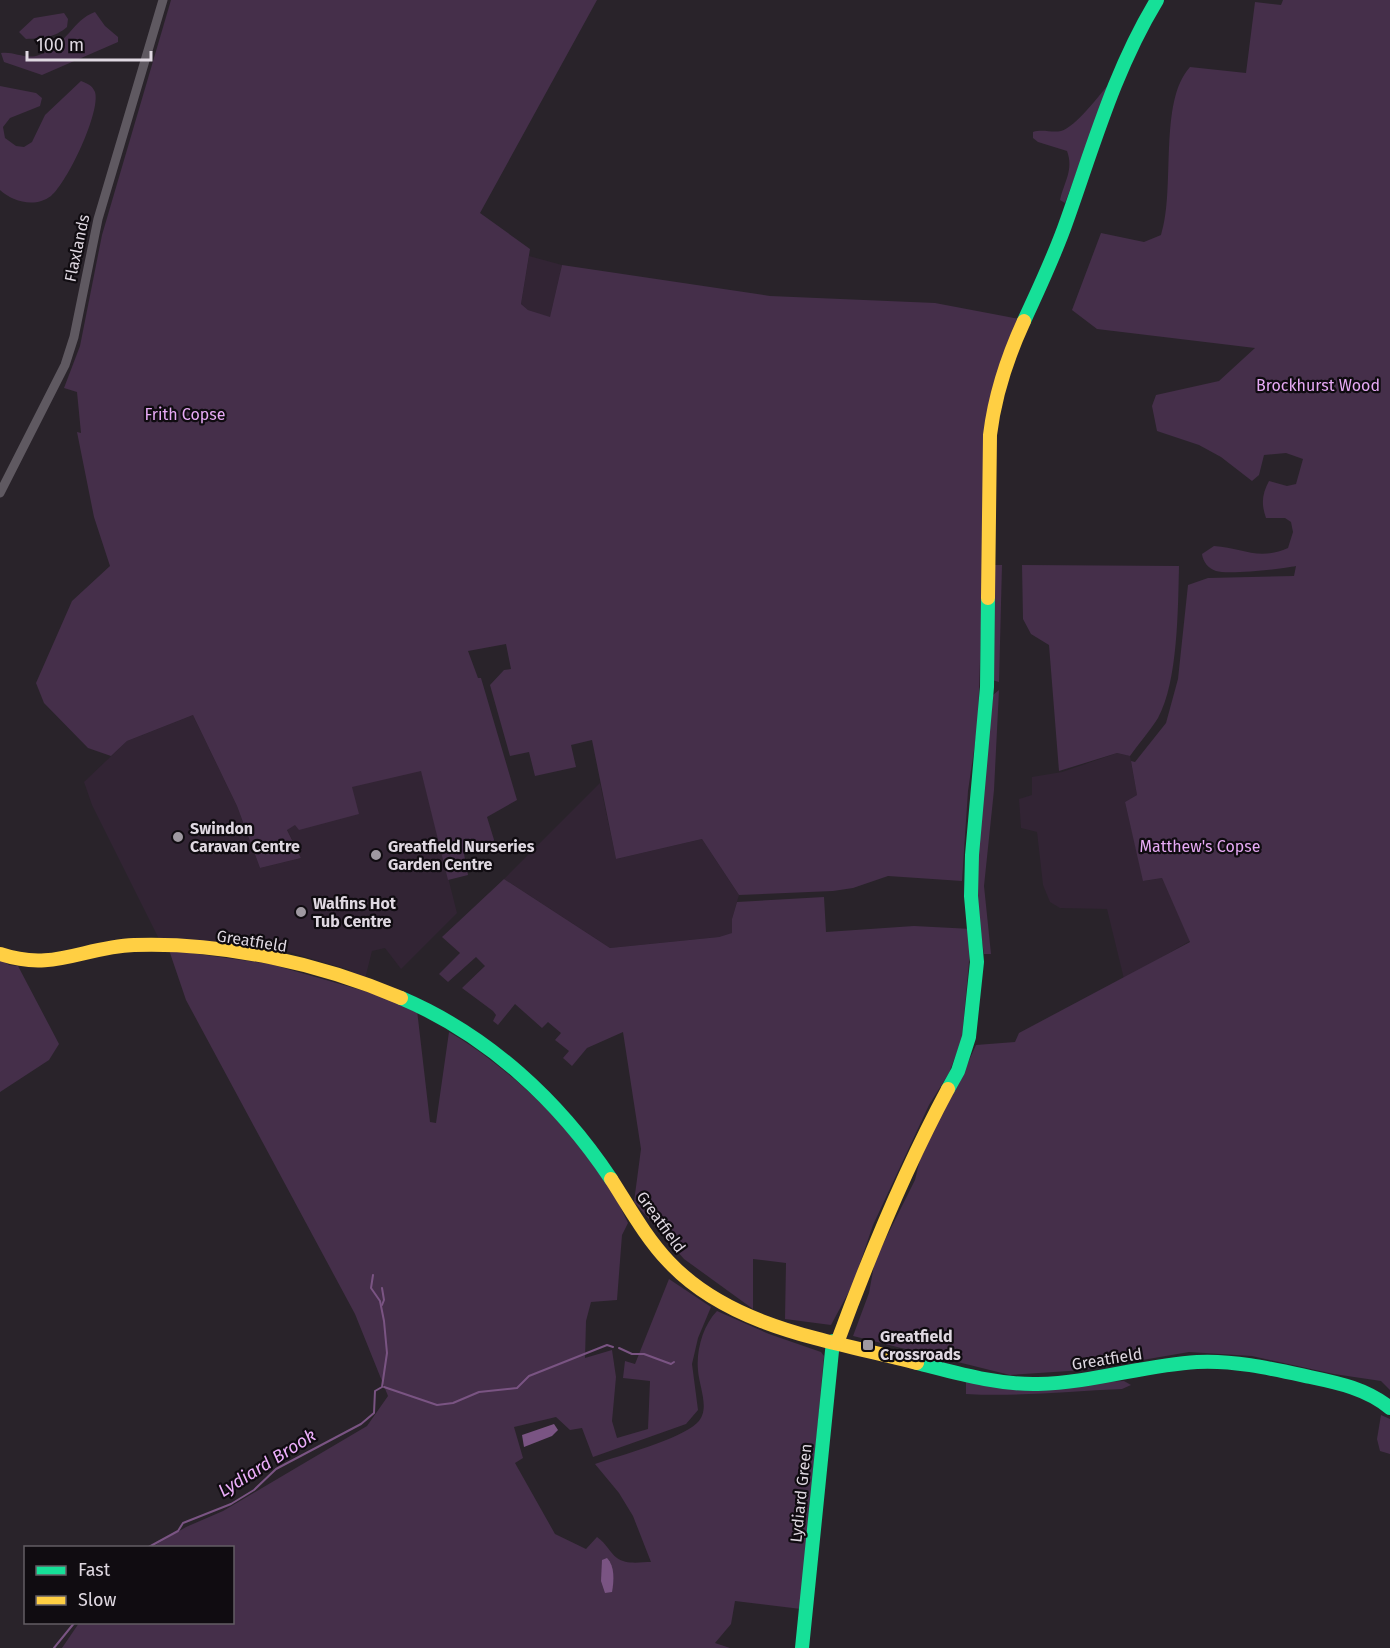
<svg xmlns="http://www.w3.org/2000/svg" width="1390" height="1648" viewBox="0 0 1390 1648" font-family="'Fira Sans',sans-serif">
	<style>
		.built { fill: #322434 }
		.green { fill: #452f4a }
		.water { fill: #7a5483 }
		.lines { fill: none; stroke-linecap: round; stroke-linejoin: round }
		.stream { stroke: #7a5483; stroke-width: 2 }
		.street { stroke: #5f5961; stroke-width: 9 }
		.fast { stroke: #16e098; stroke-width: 14 }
		.slow { stroke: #ffcf43; stroke-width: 14 }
		.poi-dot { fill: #9f99a1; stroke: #100c11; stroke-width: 2 }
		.labels { text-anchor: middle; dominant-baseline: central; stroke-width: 4.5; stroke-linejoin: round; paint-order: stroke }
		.street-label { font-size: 16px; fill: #dfd8e1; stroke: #100c11 }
		.park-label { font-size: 16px; fill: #e7aaf5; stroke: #100c11 }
		.poi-label { font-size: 16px; font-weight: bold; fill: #dfd8e1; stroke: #100c11; text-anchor: start }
		.water-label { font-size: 18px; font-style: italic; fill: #ebadf9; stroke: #100c11 }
	</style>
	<rect width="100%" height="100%" fill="#29232a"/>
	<g class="built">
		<polygon points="529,256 562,265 550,318 528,310 521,304"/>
		<polygon points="404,702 457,913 401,969 385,948 372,951 365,979 350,973 350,970 282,950 159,939 92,805 84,782 127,741 193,715 237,806 260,868 301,858 287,829"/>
		<polygon points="1117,753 1130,756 1137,795 1125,802 1144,881 1162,878 1190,941 1124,979 1107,909 1060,908 1050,902 1043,885 1037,832 1021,828 1019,799 1032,795 1032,777 1062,772"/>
		<polygon points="600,783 616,859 702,839 739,895 732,919 733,933 719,937 610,948 504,879"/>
	</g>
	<g class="green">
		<polygon points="171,0 597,0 480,213 530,249 521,304 528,310 550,317 562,265 770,296 935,303 1019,319 1003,358 983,565 978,723 968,791 962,881 888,876 853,888 833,891 739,895 702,839 616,859 592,740 571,745 576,767 535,776 529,752 510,756 490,685 504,670 511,669 506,644 468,651 478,678 481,678 517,800 487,817 495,843 487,845 488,848 464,854 468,875 448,880 421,771 352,787 359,814 299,830 295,825 287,830 301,858 260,868 237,806 193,715 127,741 111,756 88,748 44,703 36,683 72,601 110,566 94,517 77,432 81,433 77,392 64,388 80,346 102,235"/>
		<path d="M1283,0H1390V1390L1381,1381L1334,1374L1252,1356L1189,1352L1084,1370L1010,1375L853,1336L869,1293L875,1260L915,1180L924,1143L957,1087L976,1045L1015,1042L1019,1033L1190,942L1162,878L1143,881L1125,802L1137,795L1131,761L1135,762L1166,723L1178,679L1188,585L1208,578L1294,576L1296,566C1282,569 1228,575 1216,571C1208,568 1203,562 1202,554L1214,546C1243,548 1258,561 1288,548L1293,532L1291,522L1285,518H1266C1261,504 1262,494 1269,481L1287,486L1296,484L1303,459L1286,453L1264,455L1259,475L1252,481L1221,457L1199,445L1157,431L1152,406L1156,395L1219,381L1255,348L1097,329L1072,310L1101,233L1144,242L1161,235C1176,189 1158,102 1190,67L1246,73L1255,2L1281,5Z"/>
		<path d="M95,12L105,26L118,37V42L42,75L4,62L1,53C14,51 26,60 39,55C67,46 72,20 95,12Z"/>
		<path d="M64,13L68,19L67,27C54,38 43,38 26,39L19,32L34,18Z"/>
		<path d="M81,81C88,84 92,85 95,92C101,112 67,183 51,196C35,208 13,202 0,190V86L36,93L42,98L40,106L10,118L3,127L5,138L16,146L24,147L32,142L45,115Z"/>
		<path d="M1110,83L1065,203L1060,200C1064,182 1074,170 1067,151L1038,142L1033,138V132C1043,129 1052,133 1061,131C1076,127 1099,95 1110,83Z"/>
		<polygon points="995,565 1002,565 999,682 992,680"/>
		<path d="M1022,565L1179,566C1178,608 1178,682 1158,718C1150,731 1139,743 1130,756L1117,753L1059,771L1049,645L1031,634L1023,619Z"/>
		<polygon points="999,690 994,790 984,886 991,954 984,954 976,903 975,864 993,695"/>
		<polygon points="504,879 610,948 719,937 732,933 732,919 737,902 824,897 826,932 914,926 972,929 962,1039 949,1073 929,1105 873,1225 853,1284 831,1325 785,1319 786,1263 753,1259 753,1309 684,1259 634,1202 641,1149 623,1032 587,1048 572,1066 563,1058 569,1051 555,1040 561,1033 548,1022 542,1028 515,1004 498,1025 493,1021 496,1015 493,1011 462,988 485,966 476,957 448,982 439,974 460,953 442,937"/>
		<path d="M169,950L270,964L375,994L417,1010L430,1122L436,1123L449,1032C501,1061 573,1128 605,1178C614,1192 621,1209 628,1223L622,1235L617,1300L591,1302L586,1321L585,1358L612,1350L616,1377L612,1421L617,1438L648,1429L650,1381L623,1378L625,1361L635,1364L669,1279L711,1307L698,1338L692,1364L698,1410L686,1424L593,1457L582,1428L570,1430L556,1417L514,1427L523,1458L515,1463L555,1534L586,1549L597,1537C607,1544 610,1553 617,1558C626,1565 641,1562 651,1562L633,1516L619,1493L595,1464C621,1455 679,1440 697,1423C711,1410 699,1387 698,1370C696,1351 703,1325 717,1311L769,1334L821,1352L824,1356L801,1609L735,1601L731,1624L715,1643L730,1648H62L79,1623L232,1622V1548L152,1547L186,1527L223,1511L367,1426L388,1396L355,1314L186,1000Z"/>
		<polygon points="0,959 9,965 18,966 59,1044 49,1060 0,1092"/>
		<path d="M966,1381L1039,1385L1124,1381L1131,1385L1122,1389C1070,1391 1018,1397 966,1394Z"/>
		<polygon points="1381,1415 1390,1419 1390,1454 1380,1451 1377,1439"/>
	</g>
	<g class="water">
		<polygon points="554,1424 558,1430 552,1436 524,1447 522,1435"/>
		<path d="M607,1558C615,1566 614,1581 612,1592L605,1593L601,1581L602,1560Z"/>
	</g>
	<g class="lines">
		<g class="stream">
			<polyline points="382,1305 384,1300 382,1288"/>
			<polyline points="619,1348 632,1354 644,1354 671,1364 674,1362"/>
			<polyline points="384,1387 437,1405 453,1403 479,1392 517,1388 529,1376 607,1345 613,1347"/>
			<polyline points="147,1548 178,1531 183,1523 231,1504 254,1490 276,1469 361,1424 374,1413 375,1391 382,1387 387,1353 384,1321 380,1301 371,1288 373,1275"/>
			<polyline points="54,1648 75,1622"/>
		</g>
		<polyline class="street" points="0,493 65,365 74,337 98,219 163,0"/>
		<g class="fast">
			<path d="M1024,321C1039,288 1055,255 1067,220C1094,144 1115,69 1157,0"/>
			<path d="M401,998C488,1035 559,1101 611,1179"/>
			<polyline points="948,1089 958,1071 969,1037 977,962 971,896 972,855 987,687 988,598"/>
			<path d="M917,1363C957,1373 997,1385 1038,1384C1092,1383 1144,1365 1197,1362C1235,1360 1273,1369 1310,1377C1339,1383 1367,1389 1390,1408"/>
			<polyline points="802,1648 833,1341"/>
		</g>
		<g class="slow">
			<path d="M988,598L990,435C995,394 1007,358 1024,321"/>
			<path d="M0,954C53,972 83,947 134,945C223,942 319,963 401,998"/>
			<path d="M611,1179C629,1207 646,1238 669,1262C732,1329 833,1341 917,1363"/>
			<path d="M837,1343C869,1256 904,1171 948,1089"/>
		</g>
	</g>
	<g class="poi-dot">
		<circle cx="178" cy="837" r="6"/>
		<circle cx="376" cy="855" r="6"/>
		<circle cx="301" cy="912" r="6"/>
		<rect x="862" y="1339" width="12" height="12" rx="3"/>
	</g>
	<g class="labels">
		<g class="street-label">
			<text transform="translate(77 248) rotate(-78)">Flaxlands</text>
			<text transform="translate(252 941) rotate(9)">Greatfield</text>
			<text transform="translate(661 1222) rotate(54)">Greatfield</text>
			<text transform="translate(1107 1359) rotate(-9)">Greatfield</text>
			<text transform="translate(801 1493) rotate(-84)">Lydiard Green</text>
		</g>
		<g class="park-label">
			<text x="1318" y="385">Brockhurst Wood</text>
			<text x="185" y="414">Frith Copse</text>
			<text x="1200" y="846">Matthew's Copse</text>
		</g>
		<g class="poi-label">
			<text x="190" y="828">Swindon<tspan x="190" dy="18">Caravan Centre</tspan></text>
			<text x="388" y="846">Greatfield Nurseries<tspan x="388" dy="18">Garden Centre</tspan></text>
			<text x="313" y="903">Walfins Hot<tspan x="313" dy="18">Tub Centre</tspan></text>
			<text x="880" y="1336">Greatfield<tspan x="880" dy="18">Crossroads</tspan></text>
		</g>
		<g class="water-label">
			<text transform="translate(267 1463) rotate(-32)">Lydiard Brook</text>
		</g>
	</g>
	<rect x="24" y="1546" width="210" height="78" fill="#100c11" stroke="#635e64" stroke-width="1.5"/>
	<rect x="36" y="1566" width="30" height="9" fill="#16e098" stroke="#635e64" stroke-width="1.5"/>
	<text x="78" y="1576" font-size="18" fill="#dfd8e1">Fast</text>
	<rect x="36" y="1596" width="30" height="9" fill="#ffcf43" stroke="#635e64" stroke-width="1.5"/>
	<text x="78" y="1606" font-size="18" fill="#dfd8e1">Slow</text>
	<path d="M27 51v9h124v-9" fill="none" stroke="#dfd8e1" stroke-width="3"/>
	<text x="36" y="51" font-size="18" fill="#dfd8e1" stroke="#100c11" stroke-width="4.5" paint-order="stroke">100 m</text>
</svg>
